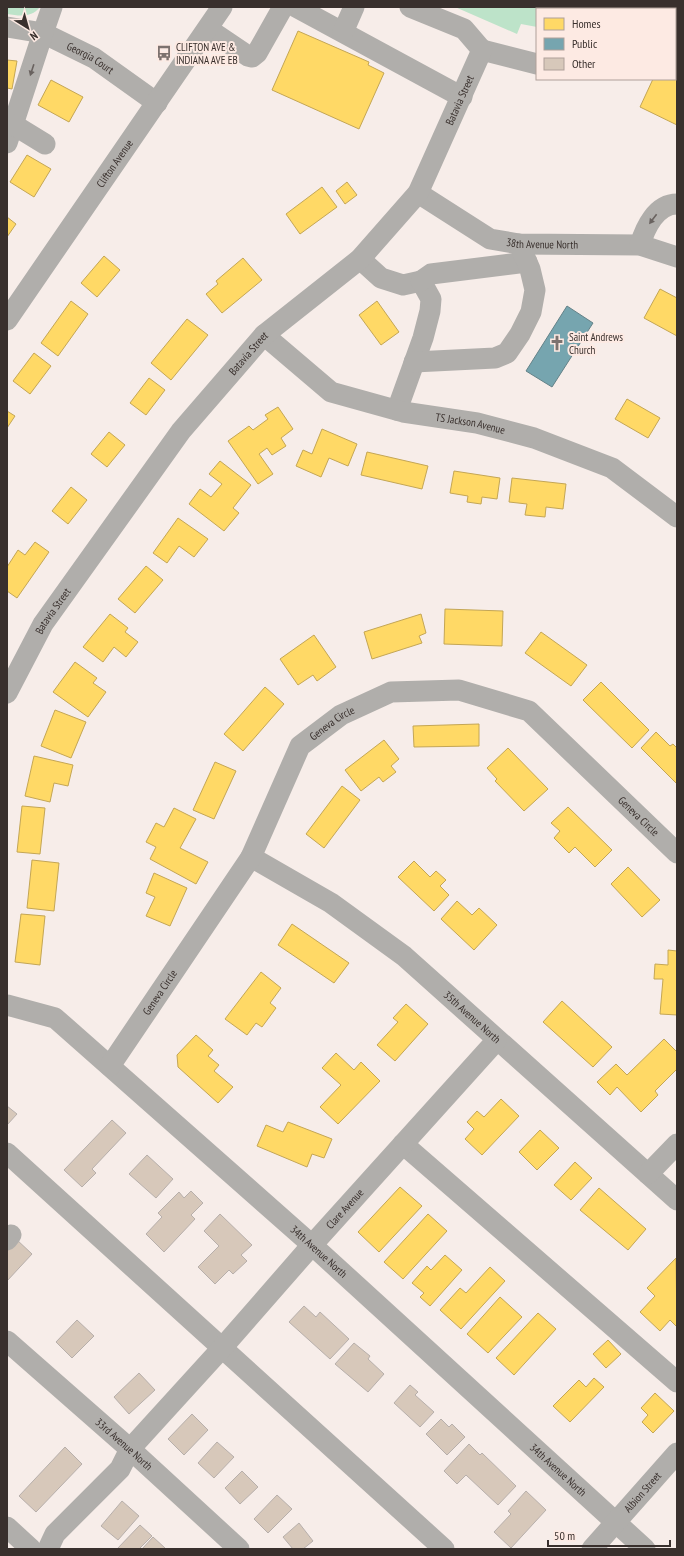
<svg xmlns="http://www.w3.org/2000/svg" width="684" height="1556" viewBox="0 0 684 1556" font-family="'PT Sans Narrow',sans-serif">
	<style>
		.green { fill: #bde3c9 }
		.homes { fill: #ffd966; stroke: #c4a655 }
		.public { fill: #76a5af; stroke: #648288 }
		.building { fill: #d7c8ba; stroke: #b7afab }
		.lines { fill: none; stroke-linecap: round; stroke-linejoin: round }
		.minor { stroke: #b0aeab; stroke-width: 21 }
		.oneway { fill: #69625f }
		.labels { text-anchor: middle; dominant-baseline: central; stroke-width: 4; stroke-linejoin: round; paint-order: stroke }
		.poi-label { font-size: 11px; fill: #39302d; stroke: #fdeae3; text-anchor: start }
		.street-label { font-size: 11px; fill: #39302d; stroke: #fdeae3 }
	</style>
	<rect width="100%" height="100%" fill="#f7ede9"/>
	<g class="green">
		<path d="M7,7H40C31,18 20,16 7,14Z"/>
		<polygon points="455,7 677,7 677,56 675,55 675,9 537,9 537,27 521,24 517,34"/>
	</g>
	<g class="homes">
		<polygon points="298,31 369,62 368,65 384,73 359,129 272,90"/>
		<polygon points="7,60 17,61 12,89 7,88"/>
		<polygon points="675,69 677,70 677,125 640,107 653,79 675,79"/>
		<polygon points="51,80 83,97 69,122 38,105"/>
		<polygon points="27,155 51,169 34,197 10,182"/>
		<polygon points="347,182 357,195 345,204 336,191"/>
		<polygon points="322,187 337,207 300,234 286,214"/>
		<polygon points="7,217 16,224 7,237"/>
		<polygon points="104,256 120,270 97,297 81,283"/>
		<polygon points="243,258 262,280 222,313 206,294 218,284 216,281"/>
		<polygon points="660,289 677,298 677,336 644,318"/>
		<polygon points="71,301 88,314 58,356 41,343"/>
		<polygon points="377,301 399,332 381,345 359,315"/>
		<polygon points="187,319 208,335 171,380 151,363"/>
		<polygon points="34,353 51,366 30,394 13,381"/>
		<polygon points="149,378 165,390 146,415 130,403"/>
		<polygon points="627,399 660,418 648,438 615,419"/>
		<polygon points="278,407 293,429 281,438 286,446 272,455 267,448 259,454 273,474 258,484 228,441 249,426 253,430 268,419 265,415"/>
		<polygon points="7,411 15,416 7,428"/>
		<polygon points="322,429 357,444 348,466 329,458 321,477 296,466 303,450 312,454"/>
		<polygon points="109,432 125,445 107,467 91,454"/>
		<polygon points="367,452 428,466 422,489 361,475"/>
		<polygon points="220,461 251,485 233,508 239,513 224,531 189,504 200,489 211,497 222,484 209,474"/>
		<polygon points="454,471 500,478 497,499 482,497 481,504 467,502 468,496 450,493"/>
		<polygon points="512,478 566,484 563,509 546,507 545,517 525,515 527,504 509,502"/>
		<polygon points="71,487 87,500 68,524 52,511"/>
		<polygon points="178,518 208,539 194,557 179,546 167,563 153,553"/>
		<polygon points="35,542 49,552 17,598 7,591 7,567 18,550 25,555"/>
		<polygon points="146,566 163,580 135,613 118,599"/>
		<polygon points="445,609 503,611 502,646 444,644"/>
		<polygon points="110,614 128,628 125,632 138,642 126,657 114,647 103,662 83,647"/>
		<polygon points="421,614 426,633 419,636 422,643 372,659 364,632"/>
		<polygon points="541,632 587,665 571,686 525,653"/>
		<polygon points="314,635 336,667 317,681 313,675 298,685 280,659"/>
		<polygon points="75,662 97,678 93,683 106,692 88,717 53,692"/>
		<polygon points="601,682 649,730 632,748 583,700"/>
		<polygon points="265,687 284,704 243,751 224,734"/>
		<polygon points="55,710 86,722 71,758 41,746"/>
		<polygon points="479,724 479,746 414,747 413,726"/>
		<polygon points="656,732 670,746 673,744 677,748 677,784 641,748"/>
		<polygon points="384,740 399,759 391,766 396,772 383,782 379,777 361,791 345,770"/>
		<polygon points="508,748 548,789 524,811 495,781 497,779 487,768"/>
		<polygon points="34,756 73,765 68,786 54,783 50,802 25,796"/>
		<polygon points="215,762 236,771 214,819 193,810"/>
		<polygon points="342,786 360,800 324,848 306,834"/>
		<polygon points="22,806 45,808 40,854 17,852"/>
		<polygon points="568,807 612,850 595,867 575,847 569,853 554,838 560,831 551,823"/>
		<polygon points="174,808 196,819 180,848 208,862 196,884 150,859 156,847 146,842 156,823 164,827"/>
		<polygon points="32,860 59,863 54,911 27,908"/>
		<polygon points="414,861 430,877 436,871 446,880 440,886 449,895 434,911 398,877"/>
		<polygon points="628,867 660,900 642,917 611,884"/>
		<polygon points="154,873 187,888 170,926 146,916 155,897 146,893"/>
		<polygon points="457,901 472,915 479,908 497,925 474,950 441,919"/>
		<polygon points="21,914 45,916 40,965 15,962"/>
		<polygon points="292,924 349,963 334,983 278,945"/>
		<polygon points="668,950 677,951 677,1015 660,1014 663,979 654,979 655,964 668,965"/>
		<polygon points="261,972 281,988 270,1003 276,1008 262,1027 256,1023 247,1035 225,1019"/>
		<polygon points="562,1001 612,1047 593,1067 543,1022"/>
		<polygon points="406,1004 428,1024 395,1061 377,1045 398,1022 393,1018"/>
		<polygon points="196,1035 213,1050 208,1056 219,1065 214,1071 233,1087 218,1103 178,1067 177,1055"/>
		<polygon points="664,1039 677,1052 677,1069 655,1091 658,1095 641,1112 617,1087 610,1095 597,1082 616,1064 627,1075"/>
		<polygon points="336,1053 354,1070 361,1062 380,1081 338,1124 320,1107 341,1085 322,1068"/>
		<polygon points="501,1099 519,1116 482,1155 465,1139 474,1129 467,1122 477,1111 484,1117"/>
		<polygon points="288,1122 332,1139 324,1158 312,1154 307,1167 257,1146 266,1125 283,1132"/>
		<polygon points="540,1130 559,1148 537,1170 519,1152"/>
		<polygon points="575,1162 592,1178 571,1200 554,1185"/>
		<polygon points="400,1187 422,1206 379,1252 358,1232"/>
		<polygon points="599,1188 646,1229 628,1250 580,1210"/>
		<polygon points="428,1214 447,1231 403,1279 384,1262"/>
		<polygon points="445,1255 462,1270 430,1306 420,1297 424,1293 412,1283 427,1266 431,1270"/>
		<polygon points="676,1258 677,1327 670,1320 660,1331 640,1312 655,1296 647,1288"/>
		<polygon points="490,1267 505,1281 461,1329 440,1310 460,1288 466,1293"/>
		<polygon points="500,1297 522,1317 488,1353 467,1334"/>
		<polygon points="538,1313 556,1329 514,1375 496,1358"/>
		<polygon points="608,1340 621,1354 606,1368 593,1354"/>
		<polygon points="594,1378 604,1387 570,1422 553,1406 579,1380 586,1387"/>
		<polygon points="655,1393 674,1411 653,1433 642,1422 648,1415 641,1408"/>
	</g>
	<polygon class="public" points="567,306 593,323 552,387 526,371"/>
	<g class="building">
		<polygon points="7,1106 17,1114 7,1125"/>
		<polygon points="112,1120 126,1133 92,1169 96,1173 82,1187 64,1170"/>
		<polygon points="147,1155 173,1179 156,1198 129,1174"/>
		<polygon points="191,1191 203,1203 191,1215 195,1219 164,1252 146,1234 162,1217 158,1213 179,1192 184,1198"/>
		<polygon points="220,1214 252,1245 241,1255 247,1261 233,1274 229,1270 215,1284 198,1267 219,1246 204,1231"/>
		<polygon points="16,1239 32,1254 7,1281 7,1249"/>
		<polygon points="304,1306 316,1317 320,1312 349,1339 330,1359 289,1322"/>
		<polygon points="77,1320 94,1336 72,1358 56,1342"/>
		<polygon points="354,1343 370,1356 368,1359 384,1374 368,1392 335,1364"/>
		<polygon points="139,1373 155,1390 129,1414 114,1397"/>
		<polygon points="410,1385 418,1392 415,1395 434,1412 420,1427 394,1403"/>
		<polygon points="192,1414 208,1430 184,1455 168,1439"/>
		<polygon points="441,1419 449,1427 452,1424 465,1437 447,1455 426,1434"/>
		<polygon points="217,1442 234,1457 214,1478 198,1463"/>
		<polygon points="469,1444 480,1455 482,1453 516,1486 498,1505 466,1475 457,1484 444,1471"/>
		<polygon points="65,1447 82,1464 36,1512 19,1496"/>
		<polygon points="242,1471 258,1487 240,1504 225,1488"/>
		<polygon points="526,1491 546,1510 511,1548 494,1532 511,1514 508,1511"/>
		<polygon points="277,1495 292,1509 268,1533 254,1519"/>
		<polygon points="122,1501 139,1516 118,1540 101,1526"/>
		<polygon points="299,1523 313,1541 303,1549 293,1549 283,1537"/>
		<polygon points="140,1525 152,1536 139,1549 117,1549"/>
		<polygon points="153,1537 165,1548 163,1549 142,1549"/>
	</g>
	<g class="lines">
		<g class="minor">
			<path id="s1" d="M52,7L43,33L94,58L157,103"/>
			<polyline points="296,7 462,97"/>
			<polyline points="7,27 43,33 7,143"/>
			<polyline points="208,29 248,56 252,57 257,53 283,7"/>
			<polyline points="343,32 354,7"/>
			<polyline points="482,50 537,64"/>
			<polyline points="675,62 677,63"/>
			<polyline points="7,125 14,125 45,144"/>
			<path id="s2" d="M418,193L490,239L519,244L640,245L677,257"/>
			<path d="M640,245C645,228 656,204 677,204"/>
			<polyline points="360,259 381,278 403,285 421,281 431,299 430,311 423,338 397,410"/>
			<polyline points="421,281 431,274 527,262"/>
			<path id="s3" d="M7,320L222,7"/>
			<path id="s4" d="M264,335L331,392L403,412L477,423L534,438L612,468L677,517"/>
			<polyline points="414,362 495,358 507,353 520,334 531,312 535,290 530,269 519,244"/>
			<path id="s5" d="M7,693L43,624L181,431L264,335L360,259L418,193L482,50L464,29L410,7"/>
			<path id="s6" d="M251,857L331,903L404,956L677,1200"/>
			<path id="s7" d="M7,1005L55,1018L312,1245L645,1549"/>
			<path id="s8" d="M110,1066L251,857L300,746L341,715L391,692L459,690L529,711L677,853"/>
			<polyline points="403,1144 677,1382"/>
			<polyline points="7,1153 444,1549"/>
			<polyline points="648,1174 677,1144"/>
			<polyline points="7,1240 11,1235"/>
			<path id="s9" d="M7,1341L130,1449L239,1549"/>
			<polyline points="7,1527 31,1549"/>
			<path id="s10" d="M48,1549L55,1534L120,1469L130,1449L222,1348L312,1245L496,1041"/>
			<path id="s11" d="M592,1549L677,1453"/>
		</g>
	</g>
	<defs><path id="oneway-solid" d="M-6-.8H1V-3.2L6.5 0L1 3.2V.8H-6Z"/></defs>
	<g class="oneway">
		<use href="#oneway-solid" transform="translate(32 70) rotate(108)"/>
		<use href="#oneway-solid" transform="translate(653 219) rotate(127)"/>
	</g>
	<defs>
		<g id="bus-bare" transform="scale(1.2)"><path d="M-5-6H5V4H4V6H2V4H-2V6H-4V4H-5ZM-3.5-4V0h7V-4ZM-3.5 1.2v1.5H-2V1.2ZM2 1.2v1.5H3.5V1.2Z" fill="#7c726f" stroke="#fdeae3" stroke-width="2.5" paint-order="stroke"/></g>
		<g id="church-bare" transform="scale(1.2)"><path d="M-1.2-6h2.4v3.5h3.3v2.4h-3.3V6h-2.4V-.1h-3.3v-2.4h3.3Z" fill="#7c726f" stroke="#fdeae3" stroke-width="2.5" paint-order="stroke"/></g>
	</defs>
	<g fill-rule="evenodd">
		<use href="#bus-bare" x="164" y="53"/>
		<use href="#church-bare" x="557" y="343"/>
	</g>
	<g class="labels">
		<g class="poi-label">
			<text x="176" y="47">CLIFTON AVE &amp;<tspan x="176" dy="13">INDIANA AVE EB</tspan></text>
			<text x="569" y="337">Saint Andrews<tspan x="569" dy="13">Church</tspan></text>
		</g>
		<g class="street-label">
			<text stroke="none"><textPath href="#s1" startOffset="81">Georgia Court</textPath></text>
			<text stroke="none"><textPath href="#s5" startOffset="754">Batavia Street</textPath></text>
			<text stroke="none"><textPath href="#s3" startOffset="190">Clifton Avenue</textPath></text>
			<text stroke="none"><textPath href="#s2" startOffset="138">38th Avenue North</textPath></text>
			<text stroke="none"><textPath href="#s5" startOffset="418">Batavia Street</textPath></text>
			<text stroke="none"><textPath href="#s4" startOffset="231">TS Jackson Avenue</textPath></text>
			<text stroke="none"><textPath href="#s5" startOffset="94">Batavia Street</textPath></text>
			<text stroke="none"><textPath href="#s8" startOffset="413">Geneva Circle</textPath></text>
			<text stroke="none"><textPath href="#s8" startOffset="773">Geneva Circle</textPath></text>
			<text stroke="none"><textPath href="#s8" startOffset="89">Geneva Circle</textPath></text>
			<text stroke="none"><textPath href="#s6" startOffset="274">35th Avenue North</textPath></text>
			<text stroke="none"><textPath href="#s10" startOffset="453">Clare Avenue</textPath></text>
			<text stroke="none"><textPath href="#s7" startOffset="402">34th Avenue North</textPath></text>
			<text stroke="none"><textPath href="#s9" startOffset="156">33rd Avenue North</textPath></text>
			<text stroke="none"><textPath href="#s7" startOffset="726">34th Avenue North</textPath></text>
			<text stroke="none"><textPath href="#s11" startOffset="76">Albion Street</textPath></text>
		</g>
	</g>
	<rect width="684" height="1556" fill="none" stroke="#39302d" stroke-width="16"/>
	<rect x="536" y="8" width="140" height="72" fill="#fdeae3" stroke="#afa09a"/>
	<rect x="544" y="18" width="20" height="12" fill="#ffd966" stroke="#afa09a"/>
	<text x="572" y="28" font-size="12" fill="#39302d">Homes</text>
	<rect x="544" y="38" width="20" height="12" fill="#76a5af" stroke="#afa09a"/>
	<text x="572" y="48" font-size="12" fill="#39302d">Public</text>
	<rect x="544" y="58" width="20" height="12" fill="#d7c8ba" stroke="#afa09a"/>
	<text x="572" y="68" font-size="12" fill="#39302d">Other</text>
	<g transform="translate(28 28) rotate(143)" stroke="#fdeae3" stroke-width="3" paint-order="stroke">
	<path d="M0-3L7 15L0 10L-7 15Z" fill="#39302d"/>
	<text y="-6" font-size="11" font-weight="bold" text-anchor="middle" fill="#39302d">N</text>
	</g>
	<path d="M548 1540v6h122v-6" fill="none" stroke="#39302d" stroke-width="2"/>
	<text x="554" y="1540" font-size="12" fill="#39302d" stroke="#fdeae3" stroke-width="3" paint-order="stroke">50 m</text>
</svg>
